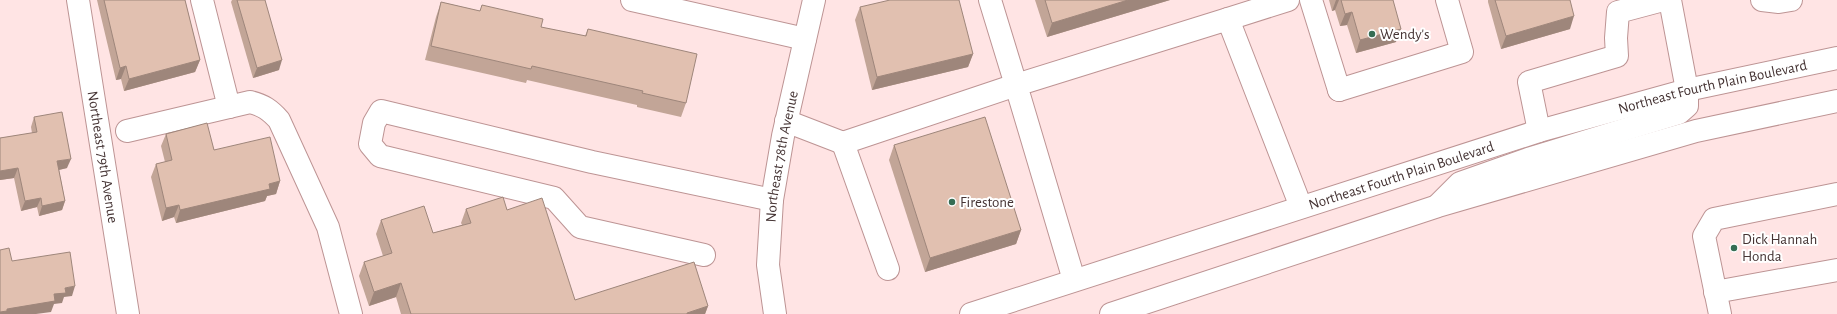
<svg xmlns="http://www.w3.org/2000/svg" width="1837" height="314" viewBox="0 0 1837 314" font-family="'Alegreya Sans',sans-serif">
	<style>
		.lines { fill: none; stroke-linecap: round; stroke-linejoin: round }
		.minor-casing { stroke: #bd9494; stroke-width: 24 }
		.major-casing { stroke: #bd9494; stroke-width: 24 }
		.minor { stroke: #fff; stroke-width: 22 }
		.major { stroke: #fff; stroke-width: 22 }
		.wall { fill: #c2a597 }
		.shaded-wall { fill: #9e867b }
		.building { fill: #e1c0b0; stroke: #9e867b }
		.poi-dot { fill: #356d54; stroke: #fff; stroke-width: 1.5 }
		.labels { text-anchor: middle; dominant-baseline: central; stroke-width: 4; stroke-linejoin: round; paint-order: stroke }
		.poi-label { font-size: 15px; fill: #453434; stroke: #fff; text-anchor: start }
		.street-label { font-size: 15px; fill: #453434; stroke: #fff }
	</style>
	<rect width="100%" height="100%" fill="#ffe4e4"/>
	<g class="lines">
		<g class="minor-casing">
			<g id="minor">
				<path id="s1" d="M78,0L128,314"/>
				<polyline points="202,0 229,107"/>
				<polyline points="632,0 805,39"/>
				<polyline points="1311,0 1339,90"/>
				<polyline points="1670,0 1687,90"/>
				<polyline points="1762,0 1779,2 1791,0"/>
				<polyline points="1228,19 1288,0"/>
				<polyline points="1339,90 1462,52 1447,0"/>
				<polyline points="786,121 843,143 1016,85 990,0"/>
				<path d="M127,131L250,102C263,105 270,110 279,120L328,227L351,314"/>
				<polyline points="1539,131 1529,82 1617,56 1616,38 1618,12 1663,0"/>
				<polyline points="843,143 888,269"/>
				<polyline points="704,255 580,227 554,198 380,156 370,144 374,123 381,111 592,162 772,200"/>
				<polyline points="1074,280 1016,85 1228,19 1301,207"/>
				<polyline points="1715,292 1837,270"/>
				<path id="s2" d="M775,314L768,265L772,200L783,136L814,0"/>
				<polyline points="1720,314 1704,236 1714,219 1837,194"/>
			</g>
		</g>
		<g class="major-casing">
			<g id="major">
				<polyline points="1438,205 1460,183 1528,159 1679,113 1687,106 1687,90"/>
				<path id="s3" d="M971,314L1539,131L1687,90L1837,58"/>
				<polyline points="1111,314 1438,206 1696,131 1837,101"/>
			</g>
		</g>
		<use href="#minor" class="minor"/>
		<use href="#major" class="major"/>
	</g>
	<g class="wall">
		<polygon points="97,0 185,0 200,60 195,72 124,91 121,79 116,80"/>
		<polygon points="232,0 265,0 279,70 253,78 231,2"/>
		<polygon points="1035,0 1170,0 1047,37"/>
		<polygon points="1329,0 1393,0 1396,42 1356,53 1347,25 1340,26 1335,10 1332,11"/>
		<polygon points="1488,0 1570,0 1570,29 1501,49 1488,2"/>
		<polygon points="441,2 480,11 482,5 541,27 585,36 588,29 686,103 681,117 637,107 637,105 527,80 526,83 425,60 436,17"/>
		<polygon points="860,7 973,54 968,67 872,90 855,20"/>
		<polygon points="34,117 67,168 59,170 65,201 62,210 39,216 37,207 21,211 14,178 0,180 0,138 32,133 31,127"/>
		<polygon points="166,134 214,150 280,181 276,194 267,196 265,201 176,223 174,217 162,221 151,177 156,164 165,162 161,146"/>
		<polygon points="894,145 1021,230 1016,244 925,272 889,160"/>
		<polygon points="466,209 507,210 575,300 708,306 705,314 401,314 396,297 369,306 359,276 364,262 383,256 376,234 381,220 433,233 462,225 461,223"/>
	</g>
	<g class="shaded-wall">
		<polygon points="1128,0 1170,0 1047,37 1052,23"/>
		<polygon points="1336,0 1339,0 1335,10 1332,11"/>
		<polygon points="1352,12 1347,25 1340,26 1345,14"/>
		<polygon points="1574,16 1570,29 1501,49 1506,36"/>
		<polygon points="1401,29 1396,42 1356,53 1360,40"/>
		<polygon points="973,54 968,67 872,90 877,77"/>
		<polygon points="200,60 195,72 124,91 129,79"/>
		<polygon points="282,60 279,70 253,78 257,68"/>
		<polygon points="126,66 121,79 116,80 120,68"/>
		<polygon points="71,159 67,168 54,171 57,161"/>
		<polygon points="18,168 14,178 0,180 0,171"/>
		<polygon points="280,181 276,194 267,196 265,201 176,223 180,210"/>
		<polygon points="41,198 37,207 21,211 25,201"/>
		<polygon points="65,201 62,210 39,216 42,206"/>
		<polygon points="179,205 174,217 162,221 166,208"/>
		<polygon points="1021,230 1016,244 925,272 930,258"/>
		<polygon points="401,283 396,297 369,306 374,292"/>
		<polygon points="75,286 72,296 64,297 62,303 54,304 51,312 36,314 0,314 0,312 7,309 54,294 65,288"/>
		<polygon points="708,306 705,314 686,314 687,313"/>
	</g>
	<g class="building">
		<polygon points="104,0 185,0 200,60 129,79 126,66 120,68"/>
		<polygon points="237,0 265,0 282,60 257,68"/>
		<polygon points="890,0 959,0 973,54 877,77 860,7"/>
		<polygon points="1045,0 1128,0 1052,23"/>
		<polygon points="1341,0 1393,0 1401,29 1360,40 1352,12 1345,14"/>
		<polygon points="1495,0 1570,0 1574,16 1506,36"/>
		<polygon points="441,2 480,11 482,5 543,19 541,27 586,36 588,29 697,54 686,103 642,93 643,91 532,66 531,69 431,46"/>
		<polygon points="62,112 71,159 57,161 65,201 42,206 41,198 25,201 18,168 0,171 0,138 37,132 34,117"/>
		<polygon points="985,117 1021,230 930,258 894,145"/>
		<polygon points="207,123 214,150 270,137 280,181 269,184 270,189 180,210 179,205 166,208 156,164 172,160 166,134"/>
		<polygon points="503,197 507,210 542,198 575,300 694,262 708,306 687,313 687,314 411,314 401,283 374,292 364,262 392,253 381,220 424,206 433,233 471,223 466,209"/>
		<polygon points="9,248 12,261 70,252 75,286 65,288 66,293 54,294 55,301 7,309 7,311 0,312 0,250"/>
	</g>
	<g class="poi-dot">
		<circle cx="1372" cy="34" r="4"/>
		<circle cx="952" cy="202" r="4"/>
		<circle cx="1734" cy="248" r="4"/>
	</g>
	<g class="labels">
		<g class="poi-label">
			<text x="1380" y="34">Wendy's</text>
			<text x="960" y="202">Firestone</text>
			<text x="1742" y="239">Dick Hannah<tspan x="1742" dy="17">Honda</tspan></text>
		</g>
		<g class="street-label">
			<text stroke="none"><textPath href="#s3" startOffset="776">Northeast Fourth Plain Boulevard</textPath></text>
			<text stroke="none"><textPath href="#s2" startOffset="159">Northeast 78th Avenue</textPath></text>
			<text stroke="none"><textPath href="#s1" startOffset="159">Northeast 79th Avenue</textPath></text>
			<text stroke="none"><textPath href="#s3" startOffset="452">Northeast Fourth Plain Boulevard</textPath></text>
		</g>
	</g>
</svg>
